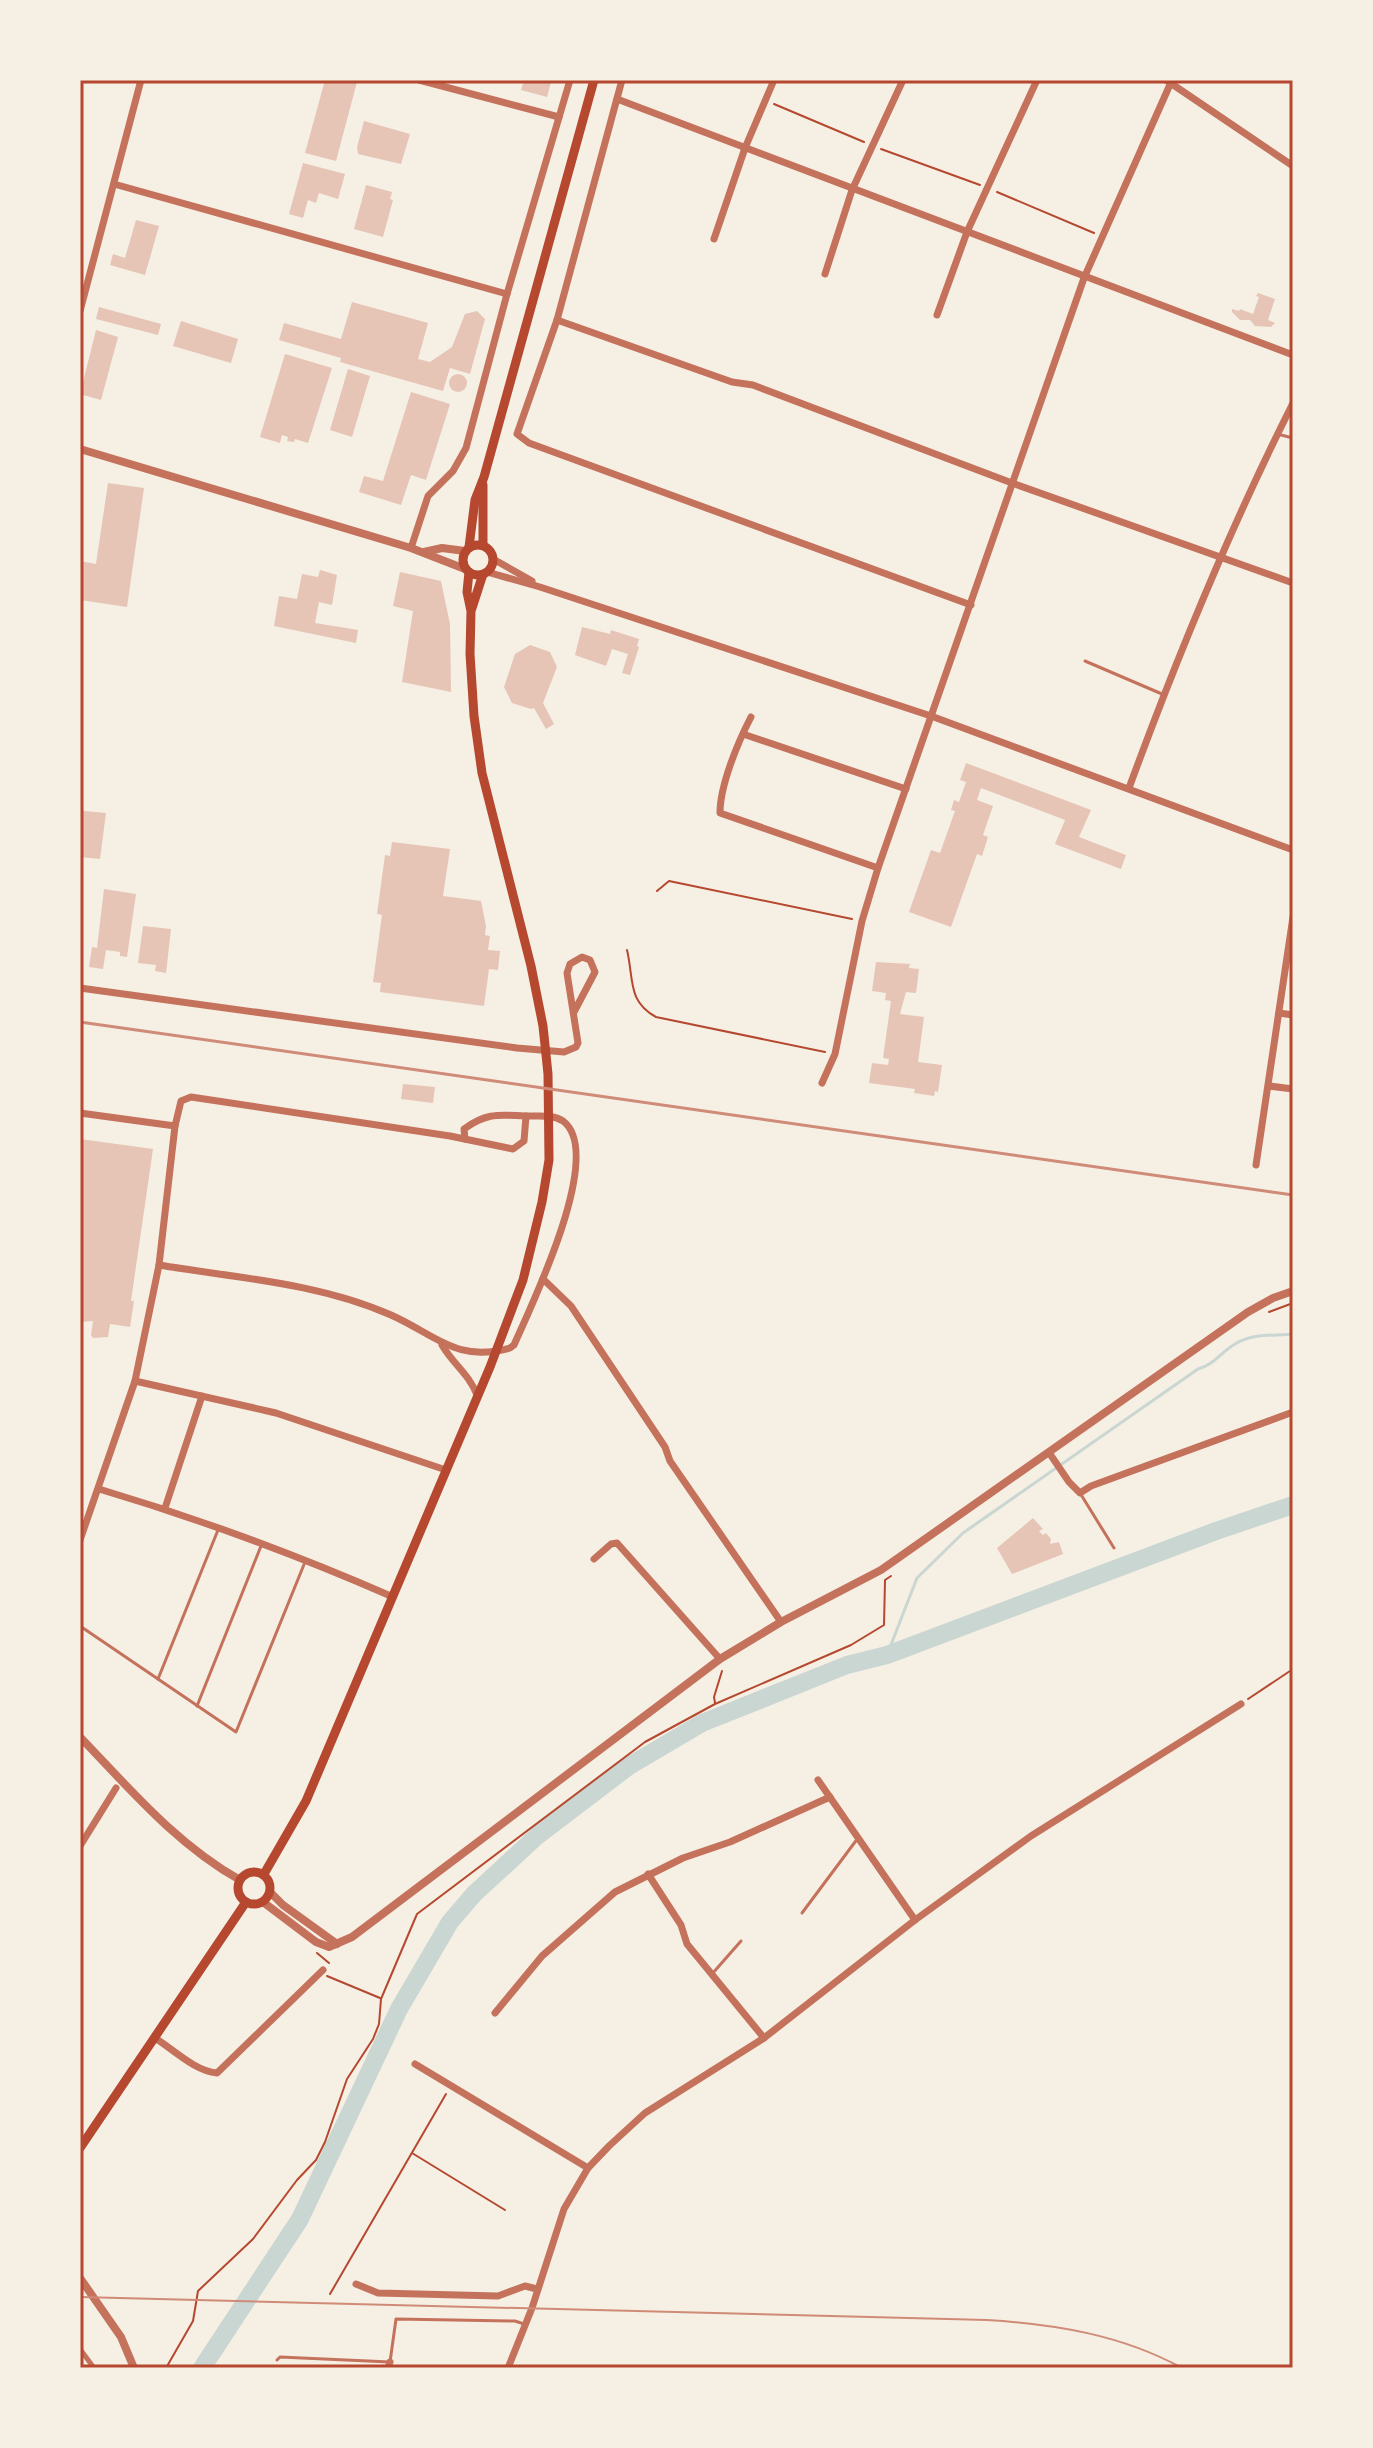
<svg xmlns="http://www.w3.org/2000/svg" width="1373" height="2448" viewBox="0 0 1373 2448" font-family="Signika,sans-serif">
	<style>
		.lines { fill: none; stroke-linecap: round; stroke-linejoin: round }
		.stream { stroke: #c9d6d2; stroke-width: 3 }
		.river { stroke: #c9d6d2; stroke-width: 18 }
		.building { fill: #e6c5b7 }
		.path { stroke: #b5482f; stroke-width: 2 }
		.service { stroke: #c5725c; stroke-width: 3 }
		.pedestrian { stroke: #c5725c; stroke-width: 5 }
		.minor { stroke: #c5725c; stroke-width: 7 }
		.tertiary { stroke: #c5725c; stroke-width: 8 }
		.secondary { stroke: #b5482f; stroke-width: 9 }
		.tram { stroke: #cf8b77; stroke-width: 2 }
		.rail { stroke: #cf8b77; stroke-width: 3 }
		.neatline { fill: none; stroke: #b5482f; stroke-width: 3 }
	</style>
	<rect width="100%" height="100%" fill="#f6efe4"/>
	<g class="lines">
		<path class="stream" d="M887,1655L917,1578L963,1533L1198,1369C1215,1364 1221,1352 1235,1344C1253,1333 1273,1336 1293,1334"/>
		<polyline class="river" points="202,2368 300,2219 399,2009 450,1922 474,1894 537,1836 629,1766 702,1723 847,1665 887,1655 1216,1531 1293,1505"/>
	</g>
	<g class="building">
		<polygon points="325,80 357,82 336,161 305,153"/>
		<polygon points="524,80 551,82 547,97 521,90"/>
		<polygon points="364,121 410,134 401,164 358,154 357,147"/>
		<polygon points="303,163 345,174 338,199 319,193 316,203 308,200 303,218 289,214"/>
		<polygon points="366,185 392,192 390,199 393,200 383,237 354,229"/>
		<polygon points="136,220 159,226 145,275 110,265 113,254 125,258"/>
		<polygon points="1258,293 1275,299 1268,320 1275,323 1271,327 1255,326 1250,320 1240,320 1232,312 1232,309 1239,311 1240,309 1253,314 1259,297 1256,296"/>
		<polygon points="352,302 428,323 418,359 430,362 452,347 465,314 477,311 485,319 470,374 450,368 443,391 340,362 341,358 279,340 284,323 341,339"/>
		<polygon points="99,307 161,324 158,335 96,319"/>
		<polygon points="181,321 238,339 231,363 173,346"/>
		<polygon points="96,330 118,337 101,400 80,394"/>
		<polygon points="285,354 332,368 308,443 295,439 294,442 287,441 288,437 282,435 280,443 260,437"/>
		<polygon points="348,369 370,376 352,437 330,430"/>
		<circle cx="458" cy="383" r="9"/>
		<polygon points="411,392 450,404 426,480 411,475 401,505 359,492 364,476 383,481"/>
		<polygon points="108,483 144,488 127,607 80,600 80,561 96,564"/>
		<polygon points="320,570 337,575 332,605 319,602 315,623 358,630 356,643 274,626 279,596 297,599 302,574 318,577"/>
		<polygon points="400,572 441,581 450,624 451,692 402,682 413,611 393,606"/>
		<polygon points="582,627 610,634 611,630 639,639 637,646 639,647 630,675 622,673 628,654 612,649 606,666 575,655"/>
		<polygon points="530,645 550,652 557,667 543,703 554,724 546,729 534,708 531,709 512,703 504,687 515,654"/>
		<polygon points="966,763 1091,810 1079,837 1126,855 1121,869 1055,844 1065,820 981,788 977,800 993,806 983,835 988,837 982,856 977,854 951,927 909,912 931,850 940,853 955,811 951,810 954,800 959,802 966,782 960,780"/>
		<polygon points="80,805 84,811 106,813 100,859 80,857"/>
		<polygon points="392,842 450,849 443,896 481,901 486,926 485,935 490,936 488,950 500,951 498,970 489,969 484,1006 380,992 381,983 373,982 382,915 377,914 385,855 390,856"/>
		<polygon points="104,889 136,894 127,957 120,956 120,952 106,950 103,969 89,967 92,947 97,948"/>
		<polygon points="143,926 171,929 166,973 155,971 156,965 138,963"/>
		<polygon points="876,962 910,964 909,968 919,969 916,993 906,992 900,1014 924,1017 918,1062 942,1065 938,1092 935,1091 934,1096 914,1093 915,1089 869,1083 872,1063 888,1065 889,1059 883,1058 891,1001 885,1000 886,993 872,991"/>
		<polygon points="403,1084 435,1087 433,1103 401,1099"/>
		<polygon points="80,1139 153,1149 131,1301 134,1301 130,1327 110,1324 108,1337 93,1338 91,1335 93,1321 80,1322"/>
		<polygon points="1033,1518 1043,1529 1039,1531 1043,1535 1046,1533 1051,1539 1050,1544 1059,1542 1063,1554 1012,1574 997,1548"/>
	</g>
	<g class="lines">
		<g class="path">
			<polyline points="774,104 864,142"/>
			<polyline points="881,149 980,185"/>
			<polyline points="997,192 1094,233"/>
			<polyline points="657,891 669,881 852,919"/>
			<path d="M627,950C634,979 627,1001 656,1017L825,1052"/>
			<polyline points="1269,1312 1293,1303"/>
			<polyline points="1248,1699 1293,1669"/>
			<polyline points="715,1703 714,1697 722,1671"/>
			<polyline points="317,1953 329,1963"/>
			<polyline points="327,1976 380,1998"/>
			<polyline points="412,2153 505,2210"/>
			<polyline points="330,2294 446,2094"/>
			<polyline points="166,2368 193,2321 198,2291 253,2239 297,2180 316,2160 325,2142 347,2079 373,2039 379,2024 381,1999 417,1914 645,1742 715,1704 851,1645 884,1625 885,1580 891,1576"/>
		</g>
		<g class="service">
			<polyline points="1277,434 1293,438"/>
			<polyline points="1085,661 1162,694"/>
			<polyline points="1080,1493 1114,1548"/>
			<polyline points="80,1626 236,1732 305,1562"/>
			<polyline points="158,1679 218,1530"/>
			<polyline points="197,1706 261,1546"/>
			<polyline points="802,1913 858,1838"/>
			<polyline points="712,1974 741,1941"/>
			<polyline points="277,2360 280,2357 390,2362 396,2319 515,2321 524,2324"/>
		</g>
		<polyline class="pedestrian" points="80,2349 94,2368"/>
		<g class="minor">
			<polyline points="419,80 559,117"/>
			<polyline points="622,80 557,320 517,434 529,443 971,605"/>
			<polyline points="1166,80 1293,166"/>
			<polyline points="617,99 1293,355"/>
			<polyline points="114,184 507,294"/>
			<polyline points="714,239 745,148 774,80"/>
			<polyline points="825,274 852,190 903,80"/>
			<polyline points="80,311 141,80"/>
			<polyline points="937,315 967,232 1037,80"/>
			<polyline points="557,320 732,382 753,385 1012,483 1293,583"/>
			<polyline points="411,548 428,496 453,471 466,448 507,294 570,80"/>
			<polyline points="493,559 532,581"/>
			<polyline points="487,572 540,587 931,716 1293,850"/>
			<path d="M751,717C738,742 720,785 720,813L878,868"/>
			<polyline points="743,734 906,789"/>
			<path d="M1129,788C1177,657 1230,528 1293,403"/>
			<polyline points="80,988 517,1048 564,1052 576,1047 578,1043 567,973 570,964 582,957 590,960 595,972 574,1012"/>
			<polyline points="1279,1013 1293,1015"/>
			<polyline points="822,1083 835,1054 862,921 878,868 1084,278 1172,80"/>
			<polyline points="1269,1086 1293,1089"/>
			<polyline points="80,1113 175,1126 181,1101 191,1097 450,1136 513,1149 524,1141 526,1116"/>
			<polyline points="1256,1165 1293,917"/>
			<path d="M159,1265C237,1278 319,1283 391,1315C436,1335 456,1363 510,1348L514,1345C531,1306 606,1153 563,1121C554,1115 543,1116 533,1116C503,1116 490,1110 464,1129L465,1139"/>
			<polyline points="543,1279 571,1306 665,1447 670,1461 781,1622"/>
			<path d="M442,1345C453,1364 469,1374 477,1395"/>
			<polyline points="135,1381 276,1413 446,1470"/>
			<polyline points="1050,1454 1069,1482 1080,1493 1091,1486 1293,1412"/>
			<path d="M99,1489C200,1519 297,1555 393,1597"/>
			<polyline points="165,1508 202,1396"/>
			<polyline points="80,1540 135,1381 159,1265 175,1126"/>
			<polyline points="594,1559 611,1544 617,1543 720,1659"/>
			<polyline points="818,1780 915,1920"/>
			<polyline points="80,1846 116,1788"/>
			<polyline points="648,1874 681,1925 687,1944 764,2038"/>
			<polyline points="495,2013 542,1956 615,1892 683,1858 730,1842 830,1797"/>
			<path d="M155,2038C174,2050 195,2071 217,2073L323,1970"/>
			<polyline points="415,2064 588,2168"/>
			<polyline points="356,2284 378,2293 498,2296 525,2286 537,2289"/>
			<polyline points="388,2368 390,2362"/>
			<polyline points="508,2368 532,2308 564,2209 588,2168 609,2146 645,2113 764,2038 915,1920 1031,1836 1241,1704"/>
		</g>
		<g class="tertiary">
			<polyline points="80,449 411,548 465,569"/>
			<polyline points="424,552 442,548 465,551"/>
			<path d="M80,1737C130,1789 176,1844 240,1880"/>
			<polyline points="270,1892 283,1905 337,1944"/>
			<polyline points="263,1902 316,1942 329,1947 352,1937 720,1659 781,1622 881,1570 1248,1312 1273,1298 1293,1291"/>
			<polyline points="80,2278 121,2337 134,2368"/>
		</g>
		<g class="secondary">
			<circle cx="478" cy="560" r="15"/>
			<polyline points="483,545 483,485"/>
			<polyline points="469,547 475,500 484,477 594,80"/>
			<polyline points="472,608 483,574"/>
			<circle cx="254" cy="1888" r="16"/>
			<polyline points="264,1874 306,1801 490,1367 523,1280 542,1202 549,1160 548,1074 543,1026 531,966 482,773 474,716 470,654 471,611 467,592 469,572"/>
			<polyline points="80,2148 246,1902"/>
		</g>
		<path class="tram" d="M80,2297L987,2320C1055,2324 1122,2335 1182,2368"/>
		<polyline class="rail" points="80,1022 1293,1195"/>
	</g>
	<rect width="1373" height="2448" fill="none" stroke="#f6efe4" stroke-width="164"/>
	<rect x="82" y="82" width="1209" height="2284" class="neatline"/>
</svg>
